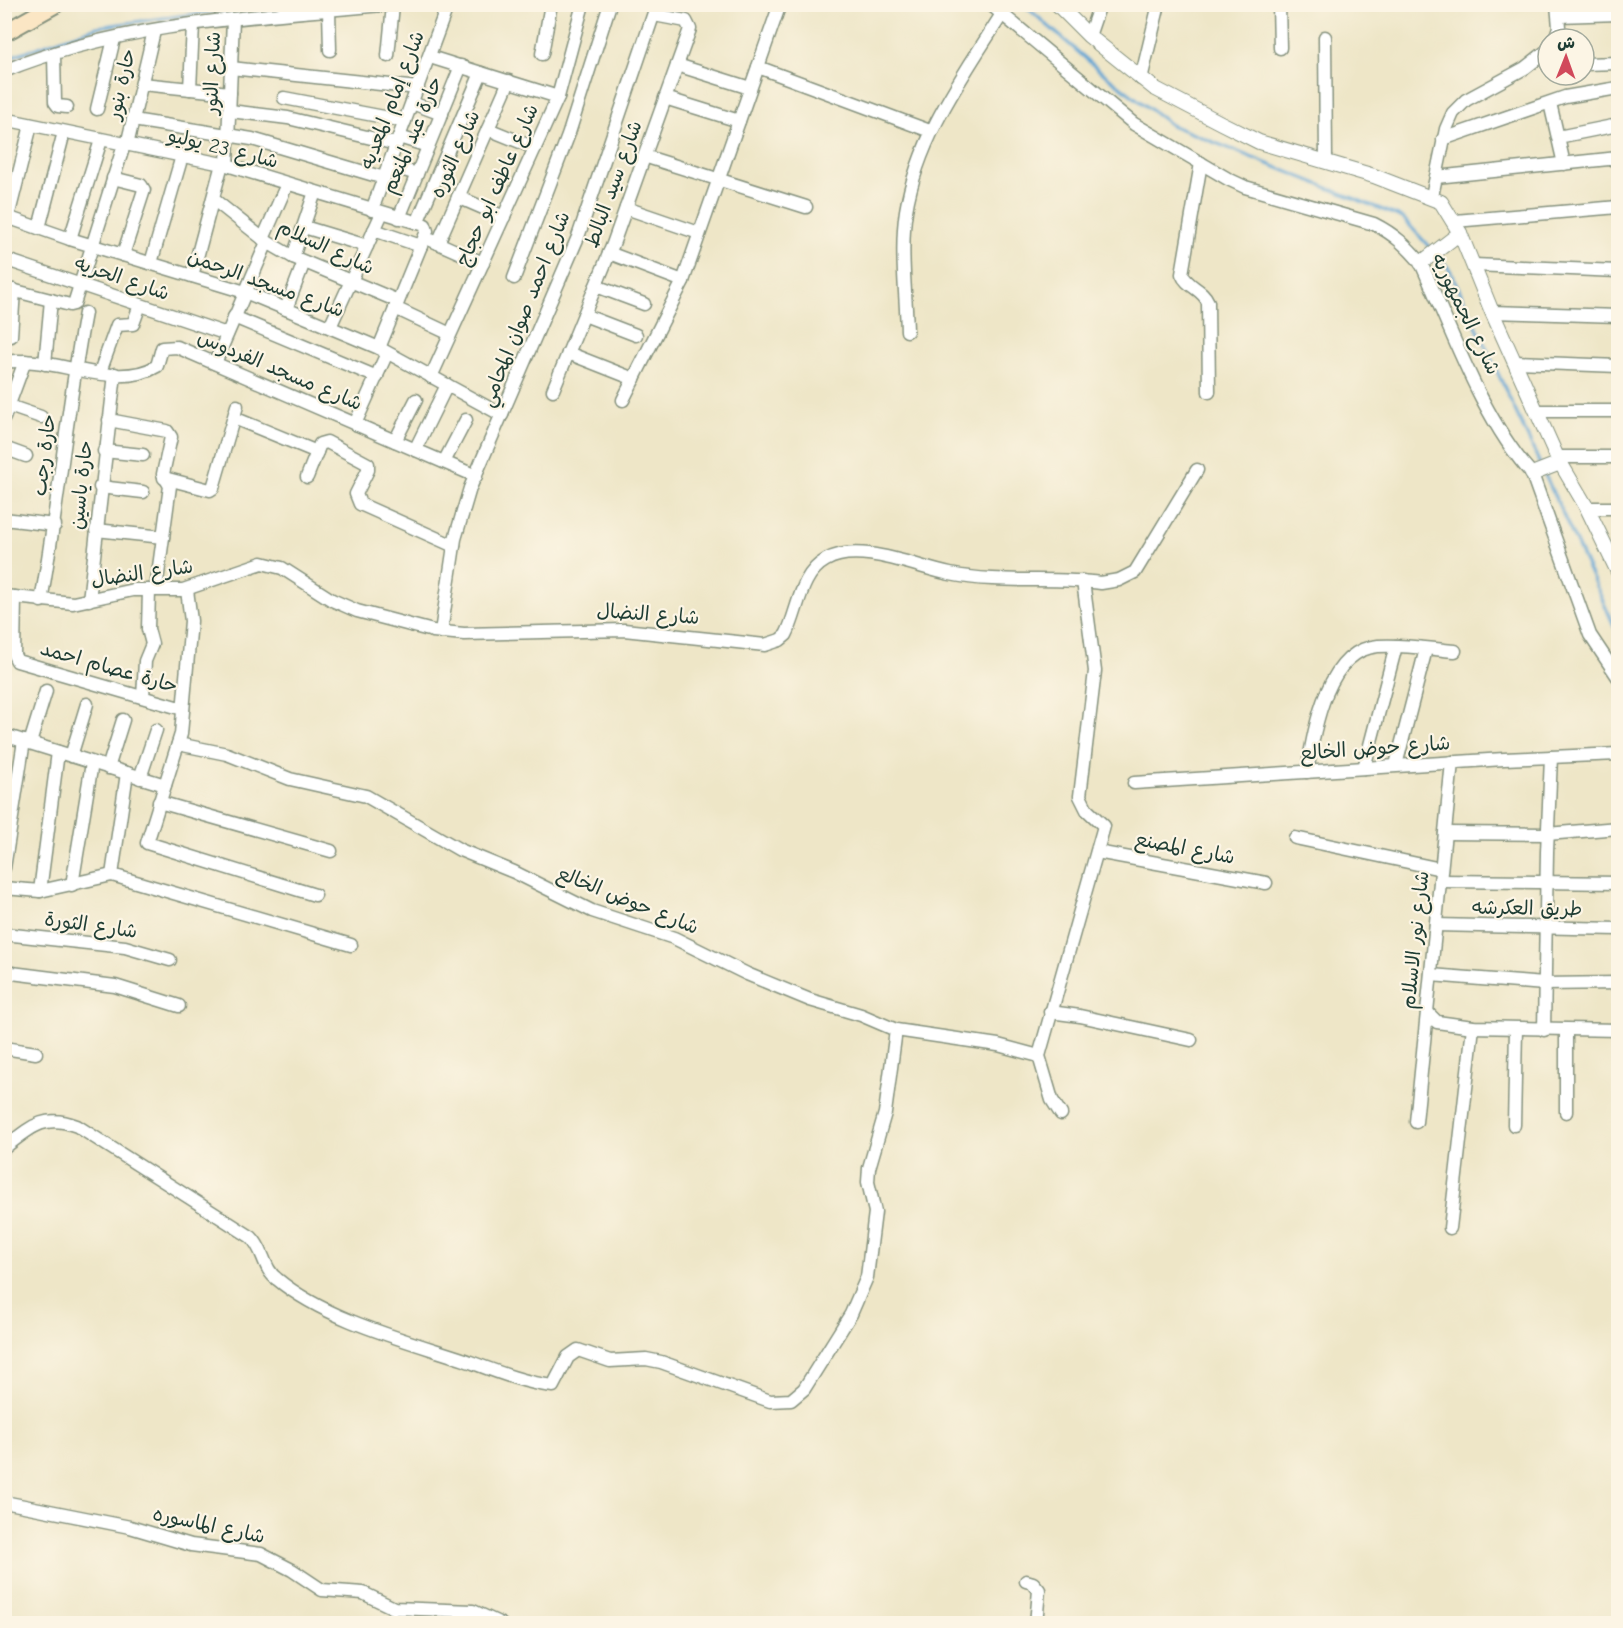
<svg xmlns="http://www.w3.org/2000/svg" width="1623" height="1628" viewBox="0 0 1623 1628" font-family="'Comic Neue','Playpen Sans Arabic',sans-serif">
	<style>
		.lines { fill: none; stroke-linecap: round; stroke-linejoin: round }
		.stream { stroke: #5ea4d4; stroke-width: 3 }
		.minor-casing { stroke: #86927e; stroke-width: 15 }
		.tertiary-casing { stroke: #86927e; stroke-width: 16 }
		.secondary-casing { stroke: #86927e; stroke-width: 20 }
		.minor { stroke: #fff; stroke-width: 12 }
		.tertiary { stroke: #fff; stroke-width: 14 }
		.secondary { stroke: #fbe6c4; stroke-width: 16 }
		.labels { text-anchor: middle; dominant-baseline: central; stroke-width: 4.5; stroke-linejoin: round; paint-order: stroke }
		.street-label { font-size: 20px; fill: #1f3d34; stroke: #fcf5e5 }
	</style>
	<rect width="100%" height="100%" fill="#fcf5e5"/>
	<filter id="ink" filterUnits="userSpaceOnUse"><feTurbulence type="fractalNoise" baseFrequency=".0167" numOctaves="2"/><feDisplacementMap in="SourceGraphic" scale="12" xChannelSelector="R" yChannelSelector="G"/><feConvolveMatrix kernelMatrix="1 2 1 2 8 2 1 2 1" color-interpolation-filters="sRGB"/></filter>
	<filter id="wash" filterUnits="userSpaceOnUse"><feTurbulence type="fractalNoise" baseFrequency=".008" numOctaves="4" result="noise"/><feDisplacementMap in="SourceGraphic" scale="24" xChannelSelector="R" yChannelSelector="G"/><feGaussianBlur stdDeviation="1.35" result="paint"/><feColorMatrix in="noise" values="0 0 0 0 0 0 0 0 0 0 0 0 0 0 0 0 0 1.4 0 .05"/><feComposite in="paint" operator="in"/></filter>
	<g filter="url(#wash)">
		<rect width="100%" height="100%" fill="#eee6c7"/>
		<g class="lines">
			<g class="stream">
				<polyline points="1023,4 1099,70 1171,125 1403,218 1432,250"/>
				<polyline points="4,59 97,27 267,4"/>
				<polyline points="1437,255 1450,270 1541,466"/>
				<polyline points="1545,475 1618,634"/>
			</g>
		</g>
	</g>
	<g filter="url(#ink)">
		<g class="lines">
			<g class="minor-casing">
				<g id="minor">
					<path d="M990,4L1134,124L1228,179L1245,187L1374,224C1394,234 1407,246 1421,263C1452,331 1482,419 1532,474L1590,635L1618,677"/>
					<polyline points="1279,4 1280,48"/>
					<polyline points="329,10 330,50"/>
					<polyline points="1559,16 1618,14"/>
					<polyline points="1089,36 1100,4"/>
					<polyline points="1325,37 1326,162"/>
					<polyline points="1555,39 1559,27 1557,4"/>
					<polyline points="54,54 55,102 58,106 67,107"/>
					<polyline points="542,54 551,4"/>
					<polyline points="388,56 393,5"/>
					<polyline points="430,57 558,97"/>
					<polyline points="1584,64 1618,63"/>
					<polyline points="677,65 750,88"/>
					<polyline points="758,67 930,131"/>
					<polyline points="231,68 418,88"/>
					<path d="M4,71C126,21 265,16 394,4"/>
					<polyline points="1141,79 1159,4"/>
					<polyline points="142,84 230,93"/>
					<polyline points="190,89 193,25"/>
					<polyline points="284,98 405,121"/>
					<polyline points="665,98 739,121"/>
					<polyline points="412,103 442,114"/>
					<polyline points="1550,103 1564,164"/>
					<polyline points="97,109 114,39"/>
					<polyline points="230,111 288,118 396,144"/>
					<polyline points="4,119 227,165 425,225 427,231 379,348"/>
					<polyline points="133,120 252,139 384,178"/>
					<polyline points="488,129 535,148"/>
					<polyline points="399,137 428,146"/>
					<polyline points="1558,137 1618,125"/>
					<polyline points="1443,139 1565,97 1618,88"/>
					<polyline points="127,145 154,31"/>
					<polyline points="644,156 806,207"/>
					<path d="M1201,163L1182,274C1187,287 1202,288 1208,302L1209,392"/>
					<polyline points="227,165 233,19"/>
					<polyline points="388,165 417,174"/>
					<polyline points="1436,177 1618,158"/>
					<polyline points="113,178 141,185 144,190 123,255"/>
					<polyline points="1432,196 1446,129 1453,113 1466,100 1525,68 1548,50"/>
					<polyline points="458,197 504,217"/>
					<polyline points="213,199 267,242 293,257 398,301"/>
					<polyline points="626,208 699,233"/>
					<polyline points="372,210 448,4"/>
					<polyline points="4,216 70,239 245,292 286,309 379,348 502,415"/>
					<polyline points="8,217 31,125"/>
					<polyline points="399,218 461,66"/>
					<polyline points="1455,221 1618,207"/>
					<polyline points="417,223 481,73"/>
					<polyline points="304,227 367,246"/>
					<polyline points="39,228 64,132"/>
					<polyline points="374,230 421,246"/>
					<polyline points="70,239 101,140"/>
					<polyline points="263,239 287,184"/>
					<polyline points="431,240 483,263"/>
					<polyline points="438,243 509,81"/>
					<polyline points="609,253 683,281"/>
					<polyline points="293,257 315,192"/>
					<polyline points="4,259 227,334"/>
					<polyline points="151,263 182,156"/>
					<polyline points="1474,265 1618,271"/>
					<polyline points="192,276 222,164"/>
					<polyline points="514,278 568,136 610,4"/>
					<polyline points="596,286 644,304"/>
					<polyline points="4,288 70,305 74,304 124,145"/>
					<polyline points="395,308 446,332"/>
					<polyline points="286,309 304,262"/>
					<polyline points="1492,312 1618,316"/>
					<polyline points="584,315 636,335"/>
					<polyline points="234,317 377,377"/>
					<polyline points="330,327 382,213"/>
					<path d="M907,331C906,293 900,249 906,211C918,137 963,76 1002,14"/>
					<polyline points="11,336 14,290"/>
					<polyline points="568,353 634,379"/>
					<path d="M4,362C51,354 115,392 157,366L162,348L177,347L476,476"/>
					<polyline points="1514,362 1618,366"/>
					<polyline points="215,363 267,242"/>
					<polyline points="45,364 51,300"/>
					<polyline points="100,372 117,325 133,324 140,305"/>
					<polyline points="431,377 558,97 583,4"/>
					<polyline points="553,390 613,244 690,29 686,21 654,15"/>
					<polyline points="623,400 683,281 780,4"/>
					<polyline points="9,406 41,417"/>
					<polyline points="1537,411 1618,411"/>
					<polyline points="4,418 25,361"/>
					<polyline points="234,418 317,452"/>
					<polyline points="109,420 167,431 171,437 163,474 170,486 156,589"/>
					<polyline points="355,424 387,353"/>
					<polyline points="395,441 416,400"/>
					<polyline points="4,448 26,456"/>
					<polyline points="415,450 447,385"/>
					<polyline points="104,451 143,455"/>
					<polyline points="1557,457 1618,457"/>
					<polyline points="444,462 466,420"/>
					<polyline points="307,477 320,444 327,442 368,464 368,470 356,494 360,504 454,546"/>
					<polyline points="164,478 210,490 213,488 237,406"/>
					<polyline points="100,487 143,492"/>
					<polyline points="1587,508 1618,508"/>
					<polyline points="4,519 55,525"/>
					<polyline points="96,530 163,537"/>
					<polyline points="187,590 191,621 181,734 147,843 315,895"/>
					<path d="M4,596L73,603L133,590H183L262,563L282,568L332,600L357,611L433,631L464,634L624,630L765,645L780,640L786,635C799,610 799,575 826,560C858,541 916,567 950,574C999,584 1052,577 1101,583L1119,580L1135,572L1197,470"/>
					<polyline points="15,597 14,655 17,661 183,709"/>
					<polyline points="89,600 115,374"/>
					<path d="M41,601C58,506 67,409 85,313"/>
					<polyline points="441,632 455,539 470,488 578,237 657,4"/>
					<polyline points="143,697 145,661 152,644 148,629 149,590"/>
					<polyline points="4,735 165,785"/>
					<polyline points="30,743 46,691"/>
					<polyline points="178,744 227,754 290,779 366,796 460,850 514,872 592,911 674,938 747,974 810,1000 861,1015 896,1030 998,1045 1039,1056"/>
					<polyline points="71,756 87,704"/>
					<polyline points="1396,765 1426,649"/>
					<polyline points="108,768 123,720"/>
					<polyline points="1364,768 1396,646"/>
					<path d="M1307,772C1314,731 1326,650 1378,646C1403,644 1430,649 1455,651"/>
					<polyline points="140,778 156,730"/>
					<polyline points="1134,783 1504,759 1618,754"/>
					<polyline points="159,802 331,851"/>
					<polyline points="1445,833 1547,834 1618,828"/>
					<polyline points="1295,838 1441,869"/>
					<polyline points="1097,852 1266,883"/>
					<polyline points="4,868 24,741"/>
					<polyline points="112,875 127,773"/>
					<polyline points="1440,881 1618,883"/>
					<polyline points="72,885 92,763"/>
					<polyline points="4,888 40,891 112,875 351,945"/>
					<polyline points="40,891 58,752"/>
					<polyline points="1436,925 1618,929"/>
					<polyline points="4,934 125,947 170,960"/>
					<polyline points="4,972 115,986 179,1006"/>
					<polyline points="1431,975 1544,984 1618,983"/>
					<polyline points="1050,1012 1080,1016 1191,1040"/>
					<polyline points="1427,1012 1437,1022 1473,1027 1618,1030"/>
					<polyline points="1544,1030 1547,852 1551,757"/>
					<polyline points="4,1048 36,1053"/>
					<polyline points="1566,1112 1566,1030"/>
					<polyline points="1061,1114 1052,1100 1039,1056 1104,826 1087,810 1080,796 1095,671 1083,581"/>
					<polyline points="1416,1122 1452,762"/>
					<polyline points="1514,1125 1516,1029"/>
					<path d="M4,1148C30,1128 43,1113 77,1126L251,1237C264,1249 263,1269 277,1279C326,1320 405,1340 465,1360C492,1370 524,1383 553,1386L568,1357L578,1350L610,1361L646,1359L661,1362L770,1401L791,1400L804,1389L851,1314L867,1277L875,1212L868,1182L869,1168L885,1113L896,1030"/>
					<polyline points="1450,1228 1473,1027"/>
					<polyline points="4,1502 130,1527 191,1545 261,1554 292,1570 322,1590 363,1593 394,1608 473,1611 501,1624"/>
					<polyline points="1026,1581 1033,1583 1039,1590 1036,1624"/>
				</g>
			</g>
			<g class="tertiary-casing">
				<g id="tertiary">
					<polyline points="1057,4 1089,36 1154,88 1221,123 1259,142 1374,176 1441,202 1460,233 1492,312 1557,457 1587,508 1618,572"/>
					<polyline points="1421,263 1460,233"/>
					<polyline points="1532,474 1560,463"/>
				</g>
			</g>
			<g class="secondary-casing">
				<polyline id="secondary" points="4,33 56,4"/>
			</g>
			<use href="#minor" class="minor"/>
			<use href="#tertiary" class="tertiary"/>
			<use href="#secondary" class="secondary"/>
		</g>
	</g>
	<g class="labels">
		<g class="street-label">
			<text transform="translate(212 73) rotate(-88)">شارع النور</text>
			<text transform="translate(121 84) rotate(-77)">حارة بنور</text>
			<text transform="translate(392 100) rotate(-69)">شارع إمام المعديه</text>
			<text transform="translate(412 135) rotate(-67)">حارة عبد المنعم</text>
			<text transform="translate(223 148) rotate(14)">شارع 23 يوليو</text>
			<text transform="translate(455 154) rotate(-66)">شارع الثوره</text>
			<text transform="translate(613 184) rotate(-70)">شارع سيد البالط</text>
			<text transform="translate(497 185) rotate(-66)">شارع عاطف ابو حجاج</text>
			<text transform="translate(326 247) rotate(25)">شارع السلام</text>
			<text transform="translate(122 278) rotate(19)">شارع الحريه</text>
			<text transform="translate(266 283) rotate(20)">شارع مسجد الرحمن</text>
			<text transform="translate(525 309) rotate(-68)">شارع احمد صوان المحامي</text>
			<text transform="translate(1466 314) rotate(64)">شارع الجمهوريه</text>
			<text transform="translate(280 370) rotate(23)">شارع مسجد الفردوس</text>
			<text transform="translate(44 455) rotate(-83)">حارة رجب</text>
			<text transform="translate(81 485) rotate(-84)">حارة ياسين</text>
			<text transform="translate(142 573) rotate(-8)">شارع النضال</text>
			<text transform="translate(648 614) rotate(4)">شارع النضال</text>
			<text transform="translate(109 667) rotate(16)">حارة عصام احمد</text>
			<text transform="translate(1375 748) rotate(-4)">شارع حوض الخالع</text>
			<text transform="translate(1185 848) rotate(11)">شارع المصنع</text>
			<text transform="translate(628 900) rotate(22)">شارع حوض الخالع</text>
			<text transform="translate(1527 908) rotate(1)">طريق العكرشه</text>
			<text transform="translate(91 925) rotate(8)">شارع الثورة</text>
			<text transform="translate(1415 940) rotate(-84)">شارع نور الاسلام</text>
			<text transform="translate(209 1525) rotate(12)">شارع الماسوره</text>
		</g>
	</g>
	<rect width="1623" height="1628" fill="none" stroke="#fcf5e5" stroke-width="24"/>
	<g transform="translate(1566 57) rotate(1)"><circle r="28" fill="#fcf5e5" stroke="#a4ab9e" stroke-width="1.5"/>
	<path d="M0-4.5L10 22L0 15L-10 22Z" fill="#d1495b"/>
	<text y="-9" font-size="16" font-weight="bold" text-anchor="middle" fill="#1f3d34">ش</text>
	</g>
</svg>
